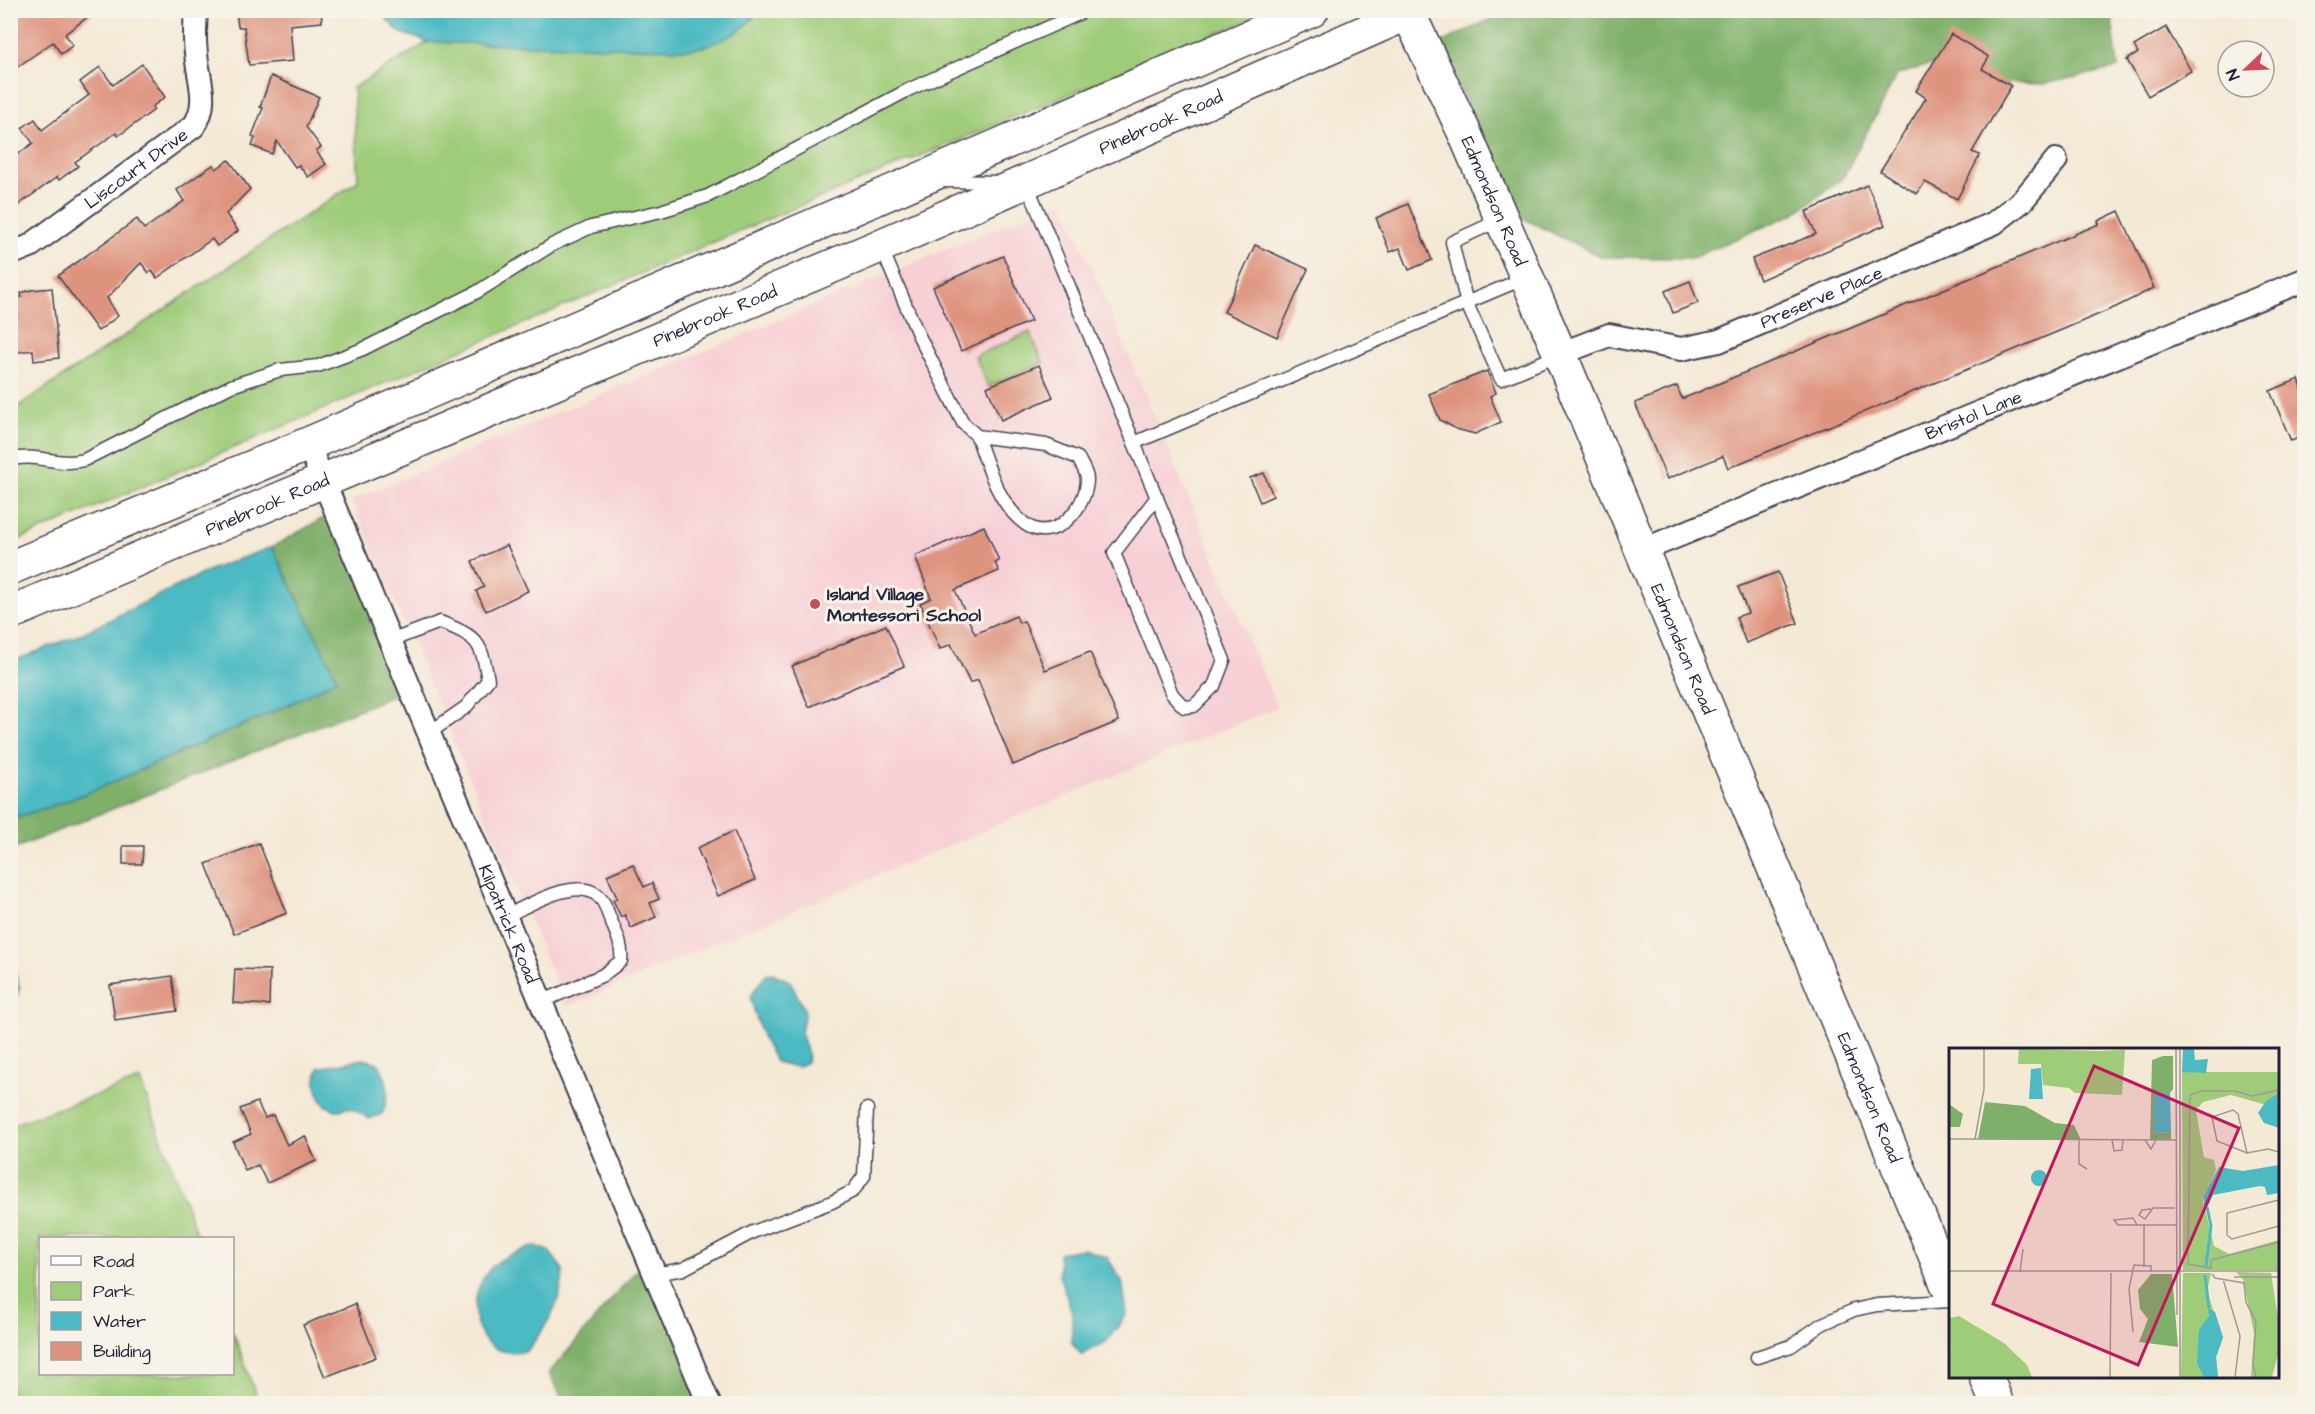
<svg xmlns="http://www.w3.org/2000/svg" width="2315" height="1414" viewBox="0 0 2315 1414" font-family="'Architects Daughter',sans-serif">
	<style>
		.built { fill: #f7cfd4 }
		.green { fill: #9fcc79; stroke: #60775a; stroke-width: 1.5 }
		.forest { fill: #7fb069; stroke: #506952; stroke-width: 1.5 }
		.water { fill: #4bbac3; stroke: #366e7f; stroke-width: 1.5 }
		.building { fill: #de937e }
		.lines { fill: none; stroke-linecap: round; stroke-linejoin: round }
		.lane-casing { stroke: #424052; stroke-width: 15 }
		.street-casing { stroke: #424052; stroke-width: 26 }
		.secondary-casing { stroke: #424052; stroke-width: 36 }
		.lane { stroke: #fff; stroke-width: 12 }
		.street { stroke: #fff; stroke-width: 22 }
		.secondary { stroke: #fff; stroke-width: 33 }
		.poi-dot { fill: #d1495b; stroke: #f7f3e8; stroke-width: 2 }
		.labels { text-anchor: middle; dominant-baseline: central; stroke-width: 6; stroke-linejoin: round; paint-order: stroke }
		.street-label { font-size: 18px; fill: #22223b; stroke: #f7f3e8 }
		.poi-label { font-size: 18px; font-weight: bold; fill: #22223b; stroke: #f7f3e8; text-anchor: start }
		.inset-river { fill: none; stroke: #4bbac3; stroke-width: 3 }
		.inset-road { fill: none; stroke: #a09997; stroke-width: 1.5 }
		.view { fill: #c2185b; fill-opacity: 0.15; stroke: #c2185b; stroke-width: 3 }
		.inset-edge { fill: none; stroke: #22223b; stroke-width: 3 }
	</style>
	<rect width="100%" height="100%" fill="#f7f3e8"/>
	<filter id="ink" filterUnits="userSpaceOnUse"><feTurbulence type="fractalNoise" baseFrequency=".0167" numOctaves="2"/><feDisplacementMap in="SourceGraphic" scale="12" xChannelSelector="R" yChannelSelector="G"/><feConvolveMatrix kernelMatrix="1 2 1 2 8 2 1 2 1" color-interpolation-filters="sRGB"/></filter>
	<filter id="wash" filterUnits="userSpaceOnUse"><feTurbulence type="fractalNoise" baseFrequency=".008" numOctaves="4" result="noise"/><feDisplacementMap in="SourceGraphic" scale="24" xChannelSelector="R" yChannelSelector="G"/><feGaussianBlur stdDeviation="1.35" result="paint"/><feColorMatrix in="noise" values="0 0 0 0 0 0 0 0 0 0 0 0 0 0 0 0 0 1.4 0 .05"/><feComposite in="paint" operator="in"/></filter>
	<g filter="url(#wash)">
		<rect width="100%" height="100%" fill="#f4e9d5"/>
		<polygon class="built" points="1063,200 1277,707 566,1007 352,500"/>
		<g class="green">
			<polygon points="758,10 1270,11 749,227 11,543 11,411 358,181 353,88 428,42 687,49 704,47"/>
			<polygon points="1030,332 1043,363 988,386 975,356"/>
			<polygon points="140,1080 198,1238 40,1238 40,1374 232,1374 233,1332 259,1403 11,1403 11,1125"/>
		</g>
		<g class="forest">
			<polygon points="1511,10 2111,10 2118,68 2044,84 1994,82 1935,63 1897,75 1842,179 1795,213 1692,258 1602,257 1516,215 1440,43"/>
			<path d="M327,516L412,688L11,850L10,818C70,804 126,776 182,752C234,729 287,708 337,679L272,547Z"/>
			<polygon points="647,1258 707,1403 564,1403 549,1373"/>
		</g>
		<g class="water">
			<path d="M379,11H758C742,35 714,46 687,49L428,42L399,32Z"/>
			<path d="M272,547L337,679C287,708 233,729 180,752C125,777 69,804 11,818V662L81,634L212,569Z"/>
			<polygon points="10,960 20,987 11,1013 10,1013"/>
			<polygon points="772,973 790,981 805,1011 801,1032 808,1054 807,1062 797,1067 776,1062 763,1039 750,997 766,974"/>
			<path d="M363,1059L378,1063C389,1082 391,1094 382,1114L369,1119C364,1115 358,1111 352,1109C346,1106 344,1110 338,1110C318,1108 312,1083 319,1068Z"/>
			<path d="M536,1246L549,1251L563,1270C563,1302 546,1327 527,1351C470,1363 461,1295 494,1265C506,1255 522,1251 536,1246Z"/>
			<polygon points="1084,1249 1107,1257 1122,1281 1127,1314 1107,1341 1082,1355 1072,1343 1072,1312 1059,1275 1059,1253"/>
		</g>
		<g id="blocks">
			<g class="building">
				<polygon points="10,10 97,10 65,34 73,45 61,54 53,42 10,72"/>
				<polygon points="236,10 321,10 322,22 290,25 293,61 249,65 244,27 238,27"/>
				<polygon points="2166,27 2191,71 2148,96 2127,60 2138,53 2134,46"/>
				<polygon points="1951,34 1989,57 1982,69 2011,86 1972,152 1980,155 1957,199 1925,182 1917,194 1880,171 1926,98 1916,91"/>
				<polygon points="142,64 165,97 152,107 154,110 118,136 116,133 75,162 78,166 59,180 57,177 10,211 10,160 33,143 22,128 35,119 42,130 89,95 80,82 100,67 113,85"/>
				<polygon points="271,76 319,97 306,127 321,147 316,151 326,164 308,177 299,165 295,167 277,141 272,154 252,146 255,138 252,136 263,108 260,107"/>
				<polygon points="229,160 250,189 226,214 238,231 217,246 212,239 157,278 152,271 149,273 141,263 107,298 118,316 98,331 58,276 137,219 144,229 184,201 177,190 213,165 216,169"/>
				<polygon points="1867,185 1885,225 1760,280 1752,259 1816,234 1806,212"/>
				<polygon points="1408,204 1432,260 1409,270 1400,248 1390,252 1376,218"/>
				<polygon points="2119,211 2154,288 2116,307 2014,350 1728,468 1723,456 1667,479 1635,403 1677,386 1682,399 2099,224 2098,221"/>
				<polygon points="1255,245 1308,269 1277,337 1224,312"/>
				<polygon points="1003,256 1031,321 961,351 933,287"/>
				<polygon points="1690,281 1698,303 1673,313 1665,291"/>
				<polygon points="52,288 59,358 34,361 33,350 10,353 10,299 22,297 21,293 31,290"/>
				<polygon points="1039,365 1053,397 1001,420 987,387"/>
				<polygon points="1487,371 1496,393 1490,396 1501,422 1475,434 1456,429 1440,420 1429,394"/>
				<polygon points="2299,379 2304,395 2304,436 2291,441 2270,391"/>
				<polygon points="1264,473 1273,496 1260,502 1250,478"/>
				<polygon points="984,526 999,561 995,563 999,571 955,590 975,634 1016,616 1019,623 1024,621 1045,670 1090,652 1119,721 1013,765 978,680 970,683 951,644 940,649 920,603 931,598 915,556"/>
				<polygon points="507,545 528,591 486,611 476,591 484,587 472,561"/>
				<polygon points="1778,572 1798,623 1746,643 1736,617 1748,613 1738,587"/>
				<polygon points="886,625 904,666 809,707 792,666"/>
				<polygon points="734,831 755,880 718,896 697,848"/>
				<polygon points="259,843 287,913 234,934 206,864"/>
				<polygon points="123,846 143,846 142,864 123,864"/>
				<polygon points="633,864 644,887 652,883 659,899 650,903 656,917 631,928 625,915 621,917 613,900 617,898 607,875"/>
				<polygon points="235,969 270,970 269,1005 233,1003"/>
				<polygon points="172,976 177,1011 115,1020 110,985"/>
				<polygon points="257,1102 265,1118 273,1115 287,1145 305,1136 316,1161 267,1183 258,1165 245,1171 233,1142 251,1134 240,1109"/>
				<polygon points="355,1304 376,1357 325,1377 303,1325"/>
			</g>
		</g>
	</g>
	<g filter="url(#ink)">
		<use href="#blocks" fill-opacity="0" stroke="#424052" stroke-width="1.5"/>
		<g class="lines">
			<g class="lane-casing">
				<g id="lane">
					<polyline points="942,181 1000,182"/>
					<polyline points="1026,182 1224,660 1214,686 1194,706 1184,707 1172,694 1114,553 1157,497"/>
					<polyline points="1500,220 1452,242 1467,304 1501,379 1559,355"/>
					<path d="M881,247L918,334L963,423L977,436L1046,445L1078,458C1081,464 1087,473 1087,479C1087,508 1054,545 1025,524C998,504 988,466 977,436"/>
					<polyline points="1134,443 1525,278"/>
					<path d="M10,460C36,452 57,467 84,460L231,386L280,370L318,366L363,349L477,292L552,245L591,227L661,211L708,196L910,89L1087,10"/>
					<path d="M390,641L440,622C478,637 481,641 488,680L466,707L429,733"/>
					<path d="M506,916C528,906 581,873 601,899C605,903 607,911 609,916C615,931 623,944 621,961L603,975L541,1002"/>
					<polyline points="655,1274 683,1269 753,1232 832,1202 853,1191 864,1176 867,1109"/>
					<polyline points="1757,1357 1791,1346 1822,1324 1854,1310 1877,1305 1950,1301"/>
				</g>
			</g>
			<g class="street-casing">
				<g id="street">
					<path id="s1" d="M10,254L30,246L194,126C210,102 198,79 196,53C194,39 195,25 196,10"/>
					<path id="s2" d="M1560,354L1609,335L1681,349L1719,341L1994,223L2022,201L2056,160"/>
					<path id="s3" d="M308,444L709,1404"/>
					<path id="s4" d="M1643,550L2304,280"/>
				</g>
			</g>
			<g class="secondary-casing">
				<g id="secondary">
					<path id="s5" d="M1407,10L1465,134L1560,354L1950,1291"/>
					<polyline points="10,568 308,444 1312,10"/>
					<path id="s6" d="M10,613L880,246L1415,10"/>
					<polyline points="1986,1376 1997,1404"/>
				</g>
			</g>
			<use href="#lane" class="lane"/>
			<use href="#street" class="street"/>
			<use href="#secondary" class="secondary"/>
		</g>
	</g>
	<circle class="poi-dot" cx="815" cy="604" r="6"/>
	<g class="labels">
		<g class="street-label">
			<text stroke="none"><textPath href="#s6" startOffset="1251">Pinebrook Road</textPath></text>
			<text stroke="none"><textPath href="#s1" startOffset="153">Liscourt Drive</textPath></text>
			<text stroke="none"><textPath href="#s5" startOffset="210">Edmondson Road</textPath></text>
			<text stroke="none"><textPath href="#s2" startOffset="276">Preserve Place</textPath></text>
			<text stroke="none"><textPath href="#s6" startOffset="765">Pinebrook Road</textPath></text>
			<text stroke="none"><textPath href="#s4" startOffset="357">Bristol Lane</textPath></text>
			<text stroke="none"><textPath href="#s6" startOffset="279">Pinebrook Road</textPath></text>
			<text stroke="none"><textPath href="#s5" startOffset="696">Edmondson Road</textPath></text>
			<text stroke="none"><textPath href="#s3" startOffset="520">Kilpatrick Road</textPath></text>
			<text stroke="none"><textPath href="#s5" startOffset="1182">Edmondson Road</textPath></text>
		</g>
		<g class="poi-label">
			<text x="827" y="594">Island Village<tspan x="827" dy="21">Montessori School</tspan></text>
		</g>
	</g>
	<g transform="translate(1949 1048)">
		<rect width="330" height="330" fill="#f4e9d5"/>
		<path d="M70,1L151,3L192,1L176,2L173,47L126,45L120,40L94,37L92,16H69ZM233,24H330V55L314,56L282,47L254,54L247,62L255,109L265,112L267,122L254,153L265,198L280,206L330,192V222H234ZM287,224L322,225L330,277V303L323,329H302L305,285L294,231ZM234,225H262L258,244L274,290L267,309L269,329H232ZM10,268L55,295L78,317L83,329H0V270Z" fill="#9fcc79"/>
		<path d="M214,8H224V41L221,45H206L205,81V85L222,84V91L201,92L203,12ZM36,54L76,58L106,75L125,77L132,92L29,91ZM0,56L14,66L11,79H0ZM202,226H223L229,299L190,294L199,271L191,261L189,242Z" fill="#7fb069"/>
		<path d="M234,1H245L246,12L259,11L257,25L233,24ZM92,20L94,51H80L82,21ZM205,45H221L222,84L205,85ZM330,45V80L315,75L309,65L317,53ZM330,117V145L318,147L316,139L311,138L264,147L259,158L255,157V148L270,119L294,123ZM82 130a8 8 0 1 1 16 0a8 8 0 1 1-16 0ZM259,260L266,264L274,289L267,309L269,329H255L248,315L250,282L260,268Z" fill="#4bbac3"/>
		<path class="inset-river" d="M257,218L262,178L258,159M256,227L260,260"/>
		<path class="inset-road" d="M227,1L228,267M330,42L303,48L286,43H252L241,47L239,216L262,220V212L330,194M284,62L289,66L298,105L268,93L263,69ZM0,91L228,92M26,91L35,41V1M130,92V116L138,121M163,92L165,103L173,102L174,92M196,92L202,101L207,92M298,105L319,101L330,104M330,152L278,165V187L283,191L330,178M202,161L193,162L190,167L196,171L204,160H226M188,177L184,170L165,172L169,177H226L227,176M195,219V177M0,223H330M71,224L74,201M263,226L266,230L295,235L297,254L307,274L304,317L307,329M285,229H330M274,231L291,288L286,329M184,284L180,241L185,217L202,218V224M161,329L162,225M231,329V1"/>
		<path class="view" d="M145,18L290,80L189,317L44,256Z"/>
		<rect width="330" height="330" class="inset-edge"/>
	</g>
	<rect width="2315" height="1414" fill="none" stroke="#f7f3e8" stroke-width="36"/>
	<rect x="39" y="1237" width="195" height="138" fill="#f7f3e8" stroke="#a29fa3" stroke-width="1.5"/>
	<rect x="51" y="1256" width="30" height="9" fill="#ffffff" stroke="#a29fa3" stroke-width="1.5"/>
	<text x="93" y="1267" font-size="18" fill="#22223b">Road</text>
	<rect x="51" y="1282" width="30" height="18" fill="#9fcc79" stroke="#a29fa3" stroke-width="1.5"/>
	<text x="93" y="1297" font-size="18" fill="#22223b">Park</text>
	<rect x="51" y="1312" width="30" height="18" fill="#4bbac3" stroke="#a29fa3" stroke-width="1.5"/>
	<text x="93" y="1327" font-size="18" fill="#22223b">Water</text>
	<rect x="51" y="1342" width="30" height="18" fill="#de937e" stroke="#a29fa3" stroke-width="1.5"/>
	<text x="93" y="1357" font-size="18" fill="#22223b">Building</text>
	<g transform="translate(2246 69) rotate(247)"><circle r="28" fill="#f7f3e8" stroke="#a29fa3" stroke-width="1.5"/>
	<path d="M0-4.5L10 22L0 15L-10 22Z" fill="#d1495b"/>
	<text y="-9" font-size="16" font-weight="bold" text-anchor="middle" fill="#22223b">N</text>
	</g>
</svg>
